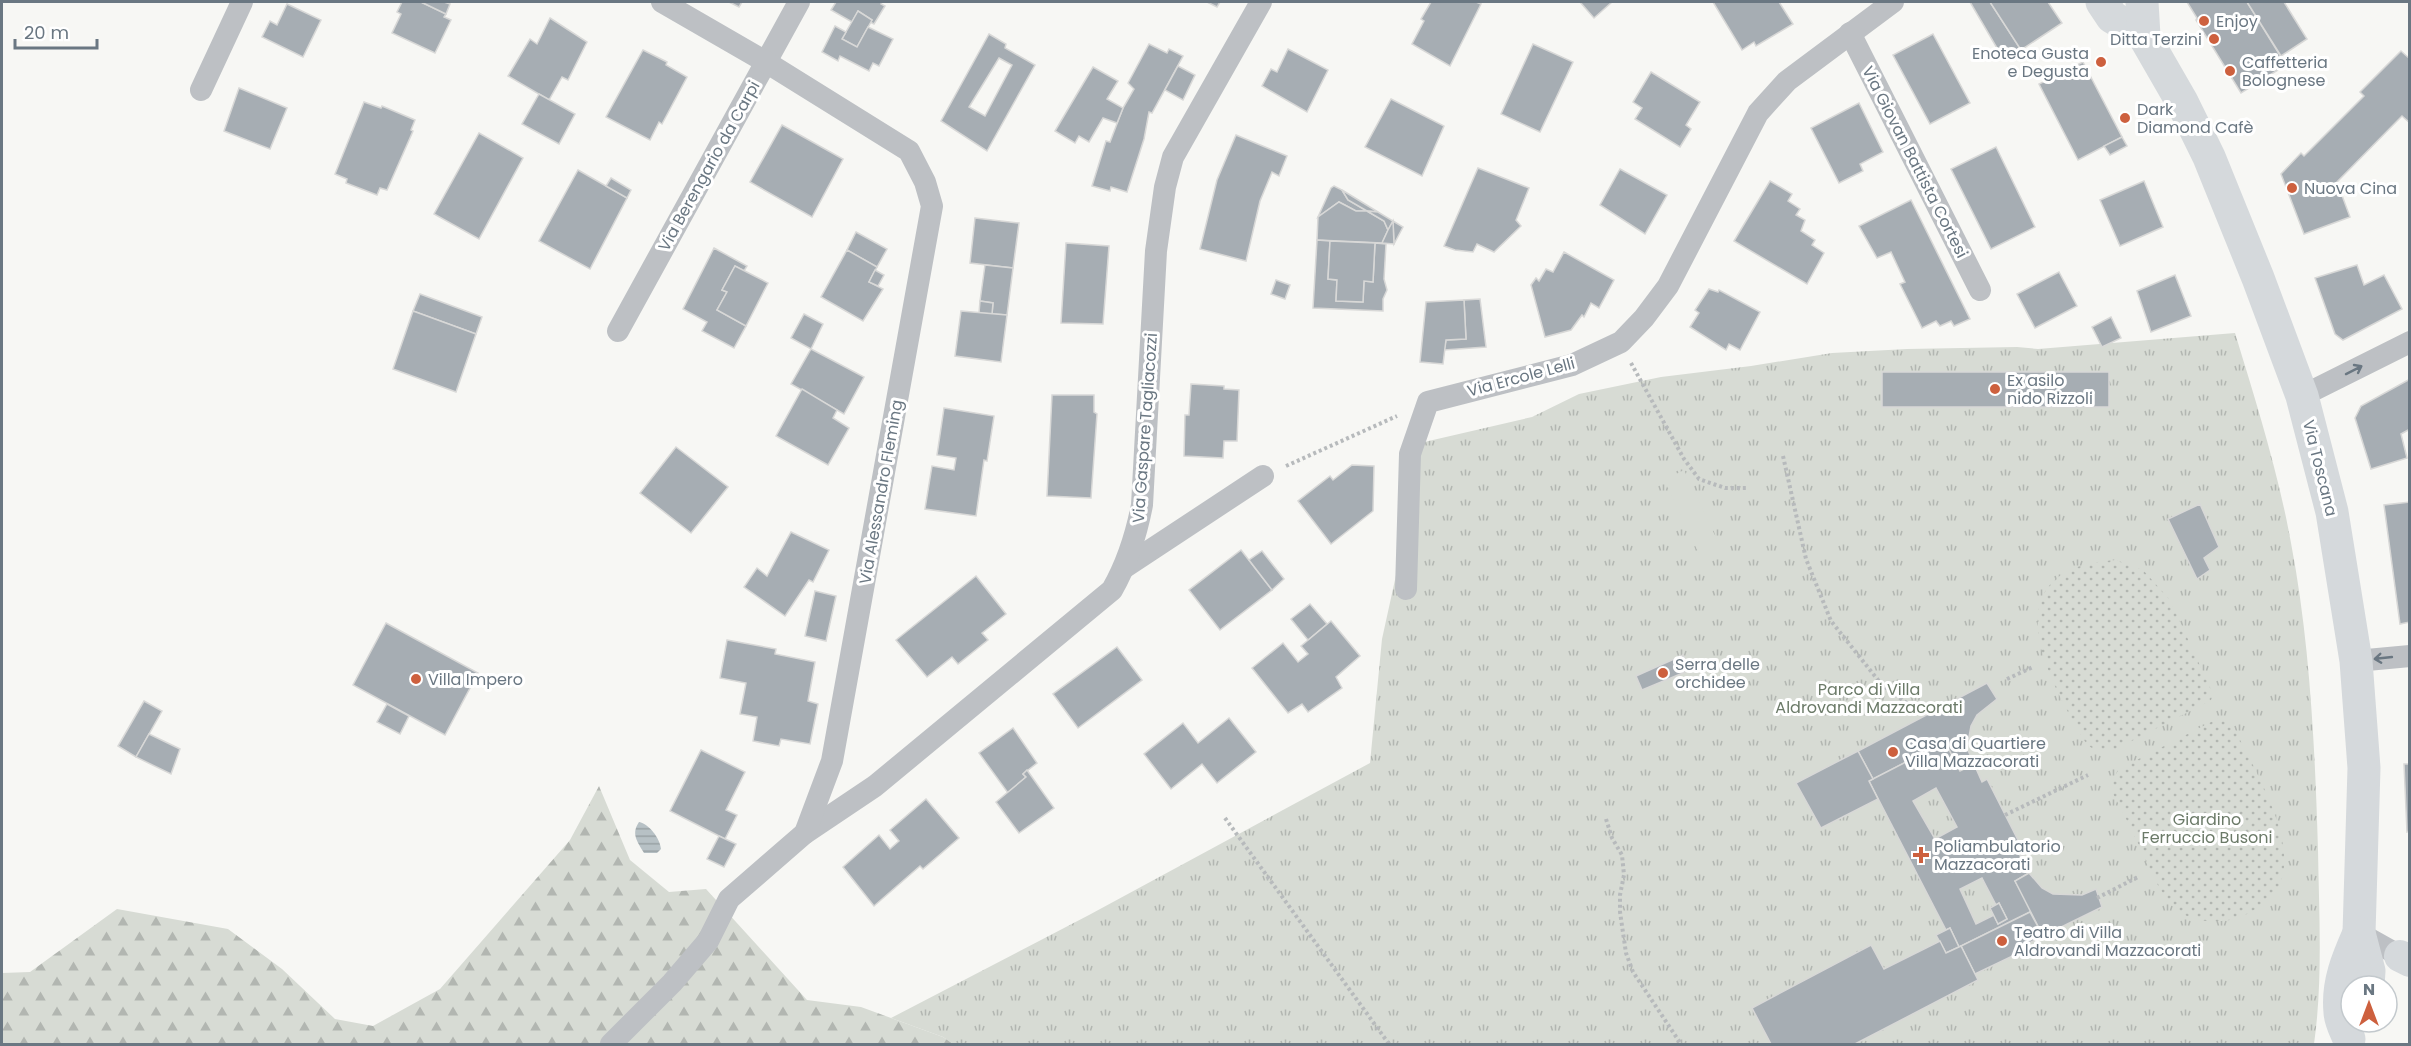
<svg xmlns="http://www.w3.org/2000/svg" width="2411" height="1046" viewBox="0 0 2411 1046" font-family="Poppins,sans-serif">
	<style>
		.grass { fill: url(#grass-tufts) }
		.forest { fill: url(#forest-firs) }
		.garden { fill: url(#garden-dots) }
		.pitch { fill: #d7dbd4 }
		.water { fill: url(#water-rules) }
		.building { fill: #a6adb3; stroke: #d8d8d7; stroke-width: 1.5; fill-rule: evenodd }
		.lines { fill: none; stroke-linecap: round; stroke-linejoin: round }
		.path { stroke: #b7babc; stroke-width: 4; stroke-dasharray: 3 3; stroke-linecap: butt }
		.street { stroke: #bdc0c4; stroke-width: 22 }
		.secondary { stroke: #d5d9dc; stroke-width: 32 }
		.primary { stroke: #d5d9dc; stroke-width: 33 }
		.oneway { stroke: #6a7782 }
		.poi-dot { fill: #cd603e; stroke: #fff; stroke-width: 2 }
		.labels { text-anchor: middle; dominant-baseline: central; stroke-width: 6; stroke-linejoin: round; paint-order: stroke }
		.poi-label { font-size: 16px; fill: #6a7782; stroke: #fff; text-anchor: start }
		.street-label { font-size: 16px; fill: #6a7782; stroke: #fff }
		.park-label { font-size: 16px; fill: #6b7a68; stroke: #fff }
	</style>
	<defs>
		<pattern id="grass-tufts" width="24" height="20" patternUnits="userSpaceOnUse" patternTransform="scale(1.5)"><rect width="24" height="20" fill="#d7dbd4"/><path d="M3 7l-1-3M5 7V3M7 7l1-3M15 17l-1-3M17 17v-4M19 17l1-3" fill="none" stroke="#b2b6b1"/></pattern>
		<pattern id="forest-firs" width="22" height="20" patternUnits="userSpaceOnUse" patternTransform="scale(1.5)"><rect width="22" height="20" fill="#d7dbd4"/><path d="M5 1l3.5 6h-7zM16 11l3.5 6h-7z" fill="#b2b6b1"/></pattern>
		<pattern id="garden-dots" width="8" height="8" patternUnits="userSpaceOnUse" patternTransform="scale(1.5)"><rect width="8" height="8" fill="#d7dbd4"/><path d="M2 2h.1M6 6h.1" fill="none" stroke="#b2b6b1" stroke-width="1.8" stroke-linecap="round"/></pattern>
		<pattern id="water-rules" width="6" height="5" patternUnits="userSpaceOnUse" patternTransform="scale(1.5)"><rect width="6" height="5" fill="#b7c1c5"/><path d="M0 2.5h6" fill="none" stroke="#99a2a5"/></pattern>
	</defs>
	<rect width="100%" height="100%" fill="#f7f7f4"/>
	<path class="grass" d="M2235,333C2256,402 2278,471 2291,543C2310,642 2315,749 2318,850C2319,914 2323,981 2314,1044H953L943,1037L891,1018L1089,915L1370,763L1382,639L1400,557L1420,443L1532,417L1579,394L1661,377L1751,366L1832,353L1907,349L2017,347L2038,349Z"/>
	<polygon class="forest" points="599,786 630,860 669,892 706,889 807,1000 861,1007 943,1037 953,1044 2,1044 2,973 30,972 117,909 228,929 282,969 335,1019 373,1026 440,989 570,840"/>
	<g class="garden">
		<path d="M2116,560L2143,570L2170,600L2213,694L2211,700L2202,705L2114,750C2101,753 2095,752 2086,743C2045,676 1989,568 2116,560Z"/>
		<path d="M2221,717L2232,723C2252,769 2321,870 2259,907C2249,913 2241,918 2230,920C2208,923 2187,922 2171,904C2159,890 2152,874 2144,857C2134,835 2124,813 2112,792L2113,779L2119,769Z"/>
	</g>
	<polygon class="pitch" points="1684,470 1720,546 1700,556 1664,480"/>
	<path class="water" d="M639,822C649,824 660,838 661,849L657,853H644C637,841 631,834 639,822Z"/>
	<g class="building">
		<polygon points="402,2 421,2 446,14 444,17 451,20 435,53 392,33 401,14 397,12"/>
		<polygon points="421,2 444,2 450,4 446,14"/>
		<polygon points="729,2 742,2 739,7"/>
		<polygon points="836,2 882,2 881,4 885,6 874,24 870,22 872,20 858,11 852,22 831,10"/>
		<polygon points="1207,2 1220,2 1217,7"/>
		<polygon points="1431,2 1476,2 1481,4 1450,66 1412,44 1424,21 1421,19"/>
		<polygon points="1580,2 1612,2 1594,18"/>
		<polygon points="1713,2 1779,2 1793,24 1756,46 1754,42 1742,50"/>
		<polygon points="1970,2 1990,2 2021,50 2004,60"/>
		<polygon points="1990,2 2048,2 2062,23 2021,50"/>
		<polygon points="2187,2 2247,2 2286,65 2241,93 2196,20 2197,18"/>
		<polygon points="2247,2 2284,2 2307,39 2281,56"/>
		<polygon points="287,4 321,20 303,57 262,37 270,21 277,25"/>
		<polygon points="858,11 872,20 857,47 842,39"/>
		<polygon points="550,18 587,42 568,80 562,77 549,100 508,76 530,39 537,44"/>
		<polygon points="835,26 846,32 842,39 857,47 868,27 893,39 879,66 873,63 869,71 840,56 838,61 822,52"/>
		<path d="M989,34L1006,44L1005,48L1035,65L987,151L941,121ZM999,58L1012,65L985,116L969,107Z"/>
		<polygon points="1933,34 1970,103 1930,124 1893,55"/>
		<polygon points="1149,44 1167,53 1169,49 1183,56 1152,113 1149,112 1144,139 1127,192 1111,187 1110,191 1092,186 1106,141 1110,142 1123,108 1134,89 1128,83"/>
		<polygon points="1533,44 1573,62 1540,132 1501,114"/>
		<polygon points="1288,49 1328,70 1307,112 1262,86 1271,69 1277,72"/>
		<polygon points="643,50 667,62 666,65 687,77 662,124 659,122 650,140 606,117"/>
		<polygon points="2401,51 2410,59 2410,123 2402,116 2337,182 2350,217 2304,234 2281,174 2301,153 2304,156 2364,96 2360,92"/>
		<polygon points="2083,62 2122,137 2078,160 2039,84"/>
		<polygon points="1178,66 1195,75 1183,100 1165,90"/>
		<polygon points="1093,67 1118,81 1107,99 1123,108 1117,123 1103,118 1089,142 1079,136 1075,143 1055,131"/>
		<polygon points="1651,72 1700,102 1686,125 1691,129 1680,147 1635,119 1642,108 1633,102"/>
		<polygon points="239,88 287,108 270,149 224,131"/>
		<polygon points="539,94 575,114 559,144 522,124"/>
		<polygon points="1391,99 1444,126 1422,176 1365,147"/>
		<polygon points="364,102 381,108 382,106 415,120 411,130 413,131 387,190 380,188 377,195 346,183 347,179 335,174"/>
		<polygon points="1859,103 1883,152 1860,164 1863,171 1839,183 1811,128"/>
		<polygon points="782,125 843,159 812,217 750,182"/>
		<polygon points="479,133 523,158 479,239 434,214"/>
		<polygon points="1236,135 1287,156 1279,176 1272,172 1260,201 1246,261 1200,249 1217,180"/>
		<polygon points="2122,137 2127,146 2110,155 2104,146"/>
		<polygon points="1996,147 2035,227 1991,249 1951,169"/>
		<polygon points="1478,168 1529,188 1516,220 1521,226 1494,252 1477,244 1473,252 1455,250 1444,246"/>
		<polygon points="1620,169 1667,195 1645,234 1600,205"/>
		<polygon points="578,170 627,198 590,269 539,241"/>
		<polygon points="611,178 631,190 627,198 606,186"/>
		<polygon points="1770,181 1792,194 1788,201 1800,209 1796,215 1805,220 1801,231 1815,240 1812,245 1824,253 1807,284 1734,241"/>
		<polygon points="2144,181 2163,227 2120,246 2100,200"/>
		<polygon points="1334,186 1342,190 1348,200 1367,211 1356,211 1339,202 1318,217 1331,188"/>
		<polygon points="1342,190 1378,212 1367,211 1348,200"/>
		<polygon points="1911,200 1970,319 1954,326 1951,321 1940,326 1936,321 1922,328 1900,284 1905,282 1891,252 1877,258 1859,226"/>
		<polygon points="1339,202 1356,211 1367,211 1384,221 1388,230 1382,243 1317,240 1318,217"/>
		<polygon points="1367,211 1378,212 1393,221 1388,230 1384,221"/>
		<polygon points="975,218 1019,223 1013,268 970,263"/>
		<polygon points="1393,221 1403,227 1394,244"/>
		<polygon points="1393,221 1394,244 1382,243 1388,230"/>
		<polygon points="856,232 887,249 877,267 847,250"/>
		<polygon points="1317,240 1330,241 1328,279 1337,280 1336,301 1363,302 1364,281 1373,282 1375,243 1386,244 1384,279 1387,290 1383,299 1383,311 1313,308"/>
		<polygon points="1330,241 1375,243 1373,282 1364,281 1363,302 1336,301 1337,280 1328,279"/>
		<polygon points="1066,243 1109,246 1103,324 1061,323"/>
		<polygon points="714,248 747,266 744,271 735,266 722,290 727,292 717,310 746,326 734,348 702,331 707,322 683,309"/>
		<polygon points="847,250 877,267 869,282 883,289 863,321 821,297"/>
		<polygon points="1564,252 1614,280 1599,308 1591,303 1584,317 1582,315 1571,330 1545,337 1531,285 1536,278 1539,281 1546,269 1553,272"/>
		<polygon points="985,265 1013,268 1007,315 992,314 993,303 980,301"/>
		<polygon points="2357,265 2364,285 2384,275 2402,309 2343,340 2335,334 2315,278"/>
		<polygon points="735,266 768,283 746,326 717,310 727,292 722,290"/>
		<polygon points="875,270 884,275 878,286 869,282"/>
		<polygon points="2059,272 2077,306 2035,328 2017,294"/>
		<polygon points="2175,275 2191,316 2151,332 2137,291"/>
		<polygon points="1276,280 1290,285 1285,299 1271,294"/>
		<polygon points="1709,289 1718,292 1719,290 1760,312 1740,350 1729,344 1726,350 1690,327 1699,313 1695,310"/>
		<polygon points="420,294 482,317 476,334 413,311"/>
		<polygon points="1480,299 1486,347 1444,350 1446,340 1466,339 1464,300"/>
		<polygon points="1464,300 1466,339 1446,340 1443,364 1420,362 1426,302"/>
		<polygon points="980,301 993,303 992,314 979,313"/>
		<polygon points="413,311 476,334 456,392 393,369"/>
		<polygon points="961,311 1007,315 1001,362 955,356"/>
		<polygon points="804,314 823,324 811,349 791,338"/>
		<polygon points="2111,317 2121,338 2102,347 2092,327"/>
		<polygon points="811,349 864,377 844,414 791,384"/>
		<rect x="1882" y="372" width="227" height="35"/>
		<polygon points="2410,379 2410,429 2401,434 2407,458 2371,469 2355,418 2361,406"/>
		<polygon points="1191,384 1224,386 1224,389 1239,390 1237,441 1224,441 1223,458 1184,456 1185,415 1189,415"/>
		<polygon points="802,389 837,410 833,418 849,428 828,465 776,436"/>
		<polygon points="1052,395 1094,395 1094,412 1097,414 1091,498 1047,496"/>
		<polygon points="944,408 994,416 987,461 984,460 976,516 925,509 932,466 954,470 956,458 937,455"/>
		<polygon points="676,447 728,487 691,533 640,493"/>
		<polygon points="1352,465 1374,466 1373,511 1331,544 1298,501 1330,476 1333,480"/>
		<polygon points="2410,502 2410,622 2400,624 2384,505"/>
		<polygon points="2200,504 2219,547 2204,558 2210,570 2197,579 2168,519"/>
		<polygon points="791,532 829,550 813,582 809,580 785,616 744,587 757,568 767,576"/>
		<polygon points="1241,550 1272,590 1220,630 1189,590"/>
		<polygon points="1262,551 1284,579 1272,590 1249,560"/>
		<polygon points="976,576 1006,614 982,633 988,640 958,664 952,657 927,677 896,640"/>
		<polygon points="815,591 836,596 826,641 805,636"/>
		<polygon points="1310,604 1327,624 1308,640 1291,619"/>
		<polygon points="1331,621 1360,656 1336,677 1342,688 1308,712 1302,704 1288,713 1252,668 1283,643 1298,662 1308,654 1301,646"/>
		<polygon points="386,623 478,673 445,735 353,685"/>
		<polygon points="727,640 776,649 775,654 815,662 808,701 818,704 810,744 781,739 779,746 753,741 757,717 740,714 746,683 720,678"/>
		<polygon points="1117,647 1142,680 1078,728 1053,694"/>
		<polygon points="1683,655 1690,670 1642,690 1636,676"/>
		<polygon points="1987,683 1997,699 1977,715 1971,726 1967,748 1974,764 1960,771 1945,742 1873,779 1858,751"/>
		<polygon points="144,701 162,711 136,757 118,746"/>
		<polygon points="387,704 409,716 400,734 377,722"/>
		<polygon points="1229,718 1256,752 1217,783 1202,764 1171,789 1144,754 1183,723 1198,743"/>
		<polygon points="1013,728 1037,763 1023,774 1026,777 1008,793 979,753"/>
		<polygon points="149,734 180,749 171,774 136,757"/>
		<path d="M1945,742L1960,771L1974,764L1982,782L1987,779L2025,854L2020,856L2029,873L2015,881L2032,911L1959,947L1950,928L1946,930L1869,781ZM1936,788L1957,827L1935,839L1913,801ZM1982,878L1996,905L1999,903L2007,919L1998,924L1994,915L1976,924L1960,889Z"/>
		<polygon points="701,750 745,772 726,810 737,815 725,839 670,811"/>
		<polygon points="1858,751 1873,779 1869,781 1878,799 1821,828 1796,783"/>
		<polygon points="2404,764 2410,764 2410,831 2407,832"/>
		<polygon points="1027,770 1054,808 1019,833 996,802 1026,777 1023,774"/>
		<polygon points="926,799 959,838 923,869 920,866 874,906 843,867 879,835 890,849 899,841 890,830"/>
		<polygon points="719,836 736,844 724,867 707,859"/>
		<polygon points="2029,873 2042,888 2053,894 2082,895 2096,889 2102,907 2043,936 2015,881"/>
		<polygon points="1999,903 2007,919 1998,924 1990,908"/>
		<polygon points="2030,912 2043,936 2019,948 2021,952 1975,974 1961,946"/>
		<polygon points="1950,928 1959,947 1946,953 1936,935"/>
		<polygon points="1940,941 1946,953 1961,946 1978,980 1855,1044 1771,1044 1752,1008 1871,945 1884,969"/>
	</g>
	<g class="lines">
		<g class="path">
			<polyline points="1631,363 1684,459 1699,479 1725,488 1748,488"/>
			<polyline points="1783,456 1806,559 1831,621 1882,685 1911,706"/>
			<polyline points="1286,466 1397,416"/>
			<polyline points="2007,679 2033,667"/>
			<polyline points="2005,815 2088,775"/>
			<polyline points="1225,818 1389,1044"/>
			<polyline points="1606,819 1612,838 1622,855 1624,875 1620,895 1620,912 1626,953 1633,972 1681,1044"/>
			<polyline points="2097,898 2138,877"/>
		</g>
		<g class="street">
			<polyline points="1850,33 1980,290"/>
			<polyline points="201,90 242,2"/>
			<polyline points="618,331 799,2"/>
			<polyline points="2302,396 2410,342"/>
			<polyline points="1125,567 1263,476"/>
			<polyline points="1406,589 1410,454 1428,402 1572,365 1621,342 1644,318 1668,286 1758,113 1787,81 1893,2"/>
			<polyline points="2356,661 2410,656"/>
			<path d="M805,833L875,786L1112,590C1128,562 1136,536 1142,505L1156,251L1165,187L1173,157L1261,2"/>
			<polyline points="2359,933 2400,956"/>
			<polyline points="611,1044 672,983 708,941 729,899 805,833 832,761 932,206 925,182 909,151 766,62 662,2"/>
		</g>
		<polyline class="secondary" points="2400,956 2410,961"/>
		<g class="primary">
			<polyline points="2102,2 2112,17 2144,36"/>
			<polyline points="2142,2 2144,36 2182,102 2209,157 2258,278 2302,396 2332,512 2356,661 2364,768 2359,933 2369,971 2368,986"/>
			<path d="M2349,1039C2346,1031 2340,1021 2340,1012C2337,983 2348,958 2359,933"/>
		</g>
	</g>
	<defs><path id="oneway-shaft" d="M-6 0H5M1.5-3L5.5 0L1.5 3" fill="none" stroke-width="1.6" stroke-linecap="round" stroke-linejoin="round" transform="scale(1.5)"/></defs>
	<g class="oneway">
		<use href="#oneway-shaft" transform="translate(2354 370) rotate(-27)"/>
		<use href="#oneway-shaft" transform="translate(2383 658) rotate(174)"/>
	</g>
	<g class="poi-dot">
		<circle cx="2204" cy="21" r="6"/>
		<circle cx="2214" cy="39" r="6"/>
		<circle cx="2101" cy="62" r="6"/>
		<circle cx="2230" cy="71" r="6"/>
		<circle cx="2125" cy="118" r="6"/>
		<circle cx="2292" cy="188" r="6"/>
		<circle cx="1995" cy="389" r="6"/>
		<circle cx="1663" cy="673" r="6"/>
		<circle cx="416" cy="679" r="6"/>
		<circle cx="1893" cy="752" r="6"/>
		<path d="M1918 846h6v6h6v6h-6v6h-6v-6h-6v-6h6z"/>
		<circle cx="2002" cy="941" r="6"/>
	</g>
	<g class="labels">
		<g class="poi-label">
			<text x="2216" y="21">Enjoy</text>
			<text x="2202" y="39" text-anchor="end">Ditta Terzini</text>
			<text x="2089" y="53" text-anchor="end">Enoteca Gusta<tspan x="2089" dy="18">e Degusta</tspan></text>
			<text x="2242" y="62">Caffetteria<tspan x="2242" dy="18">Bolognese</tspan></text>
			<text x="2137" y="109">Dark<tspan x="2137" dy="18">Diamond Cafè</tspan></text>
			<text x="2304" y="188">Nuova Cina</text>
			<text x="2007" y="380">Ex asilo<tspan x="2007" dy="18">nido Rizzoli</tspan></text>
			<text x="1675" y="664">Serra delle<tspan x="1675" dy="18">orchidee</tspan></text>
			<text x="428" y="679">Villa Impero</text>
			<text x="1905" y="743">Casa di Quartiere<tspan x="1905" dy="18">Villa Mazzacorati</tspan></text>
			<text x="1934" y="846">Poliambulatorio<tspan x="1934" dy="18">Mazzacorati</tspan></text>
			<text x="2014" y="932">Teatro di Villa<tspan x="2014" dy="18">Aldrovandi Mazzacorati</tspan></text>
		</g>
		<g class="street-label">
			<text transform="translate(1915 162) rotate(63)">Via Giovan Battista Cortesi</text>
			<text transform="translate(709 166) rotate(-61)">Via Berengario da Carpi</text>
			<text transform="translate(1521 377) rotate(-15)">Via Ercole Lelli</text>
			<text transform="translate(1145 428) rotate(-86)">Via Gaspare Tagliacozzi</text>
			<text transform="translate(2320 468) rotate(76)">Via Toscana</text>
			<text transform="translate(881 492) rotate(-80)">Via Alessandro Fleming</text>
		</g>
		<g class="park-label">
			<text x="1869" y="689">Parco di Villa<tspan x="1869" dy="18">Aldrovandi Mazzacorati</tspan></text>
			<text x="2207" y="819">Giardino<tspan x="2207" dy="18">Ferruccio Busoni</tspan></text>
		</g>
	</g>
	<rect width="2411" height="1046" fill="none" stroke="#6a7782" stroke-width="6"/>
	<g transform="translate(2369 1004)"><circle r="28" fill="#ffffff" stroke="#c3c9cd" stroke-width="1.5"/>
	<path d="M0-4.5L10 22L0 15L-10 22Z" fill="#cd603e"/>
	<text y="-9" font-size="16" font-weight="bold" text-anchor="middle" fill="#6a7782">N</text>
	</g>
	<path d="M15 39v9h82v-9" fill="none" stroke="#6a7782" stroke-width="3"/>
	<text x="24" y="39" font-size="18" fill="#6a7782" stroke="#ffffff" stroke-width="4.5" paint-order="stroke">20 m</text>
</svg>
